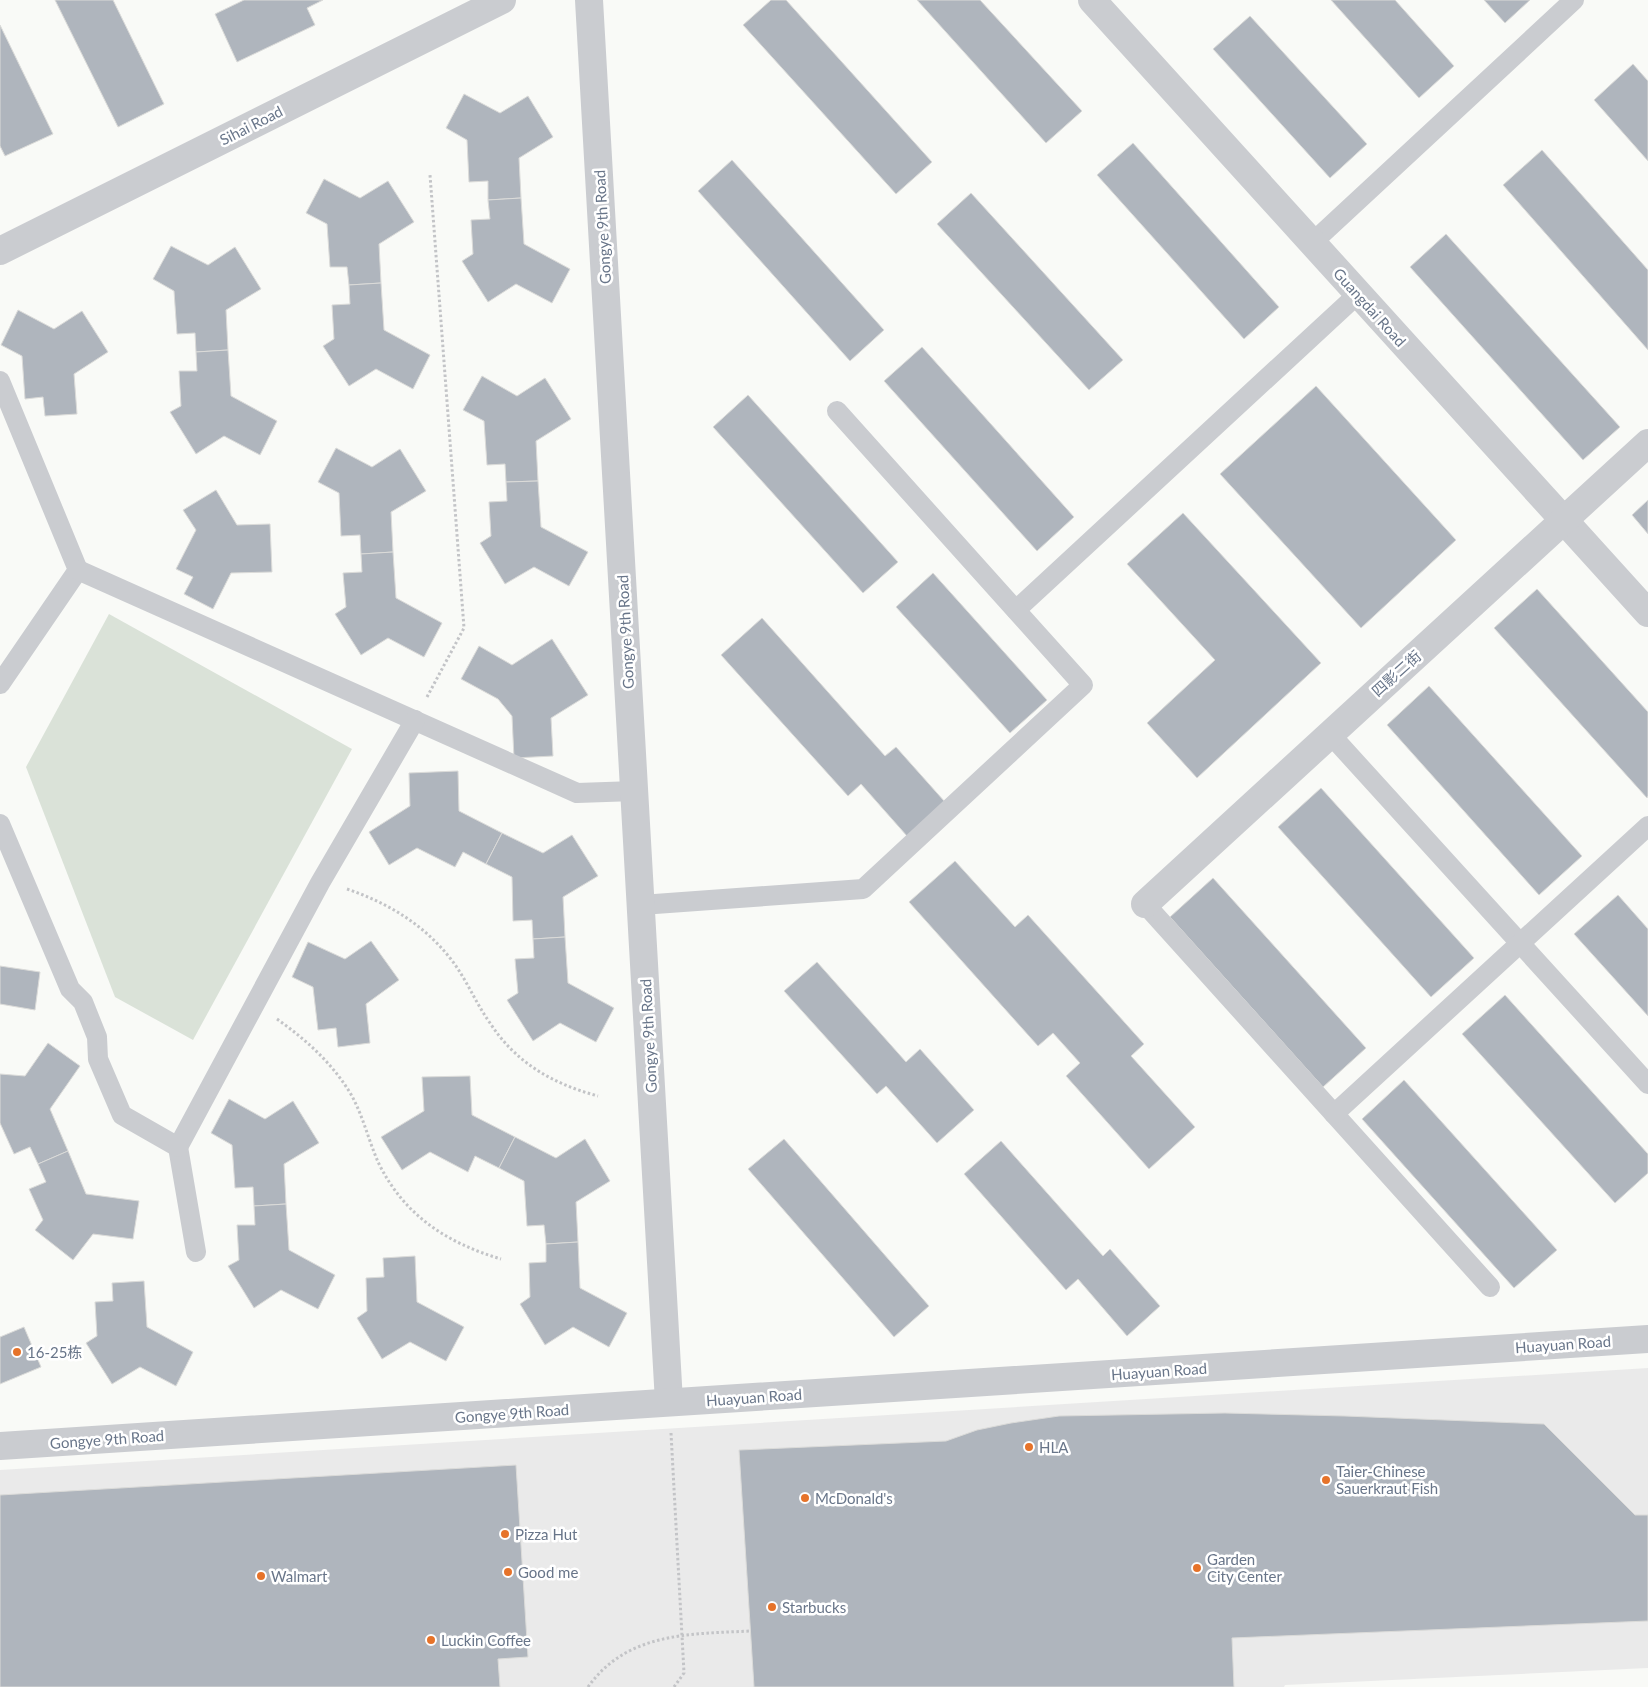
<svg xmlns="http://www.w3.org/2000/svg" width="1648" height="1687" viewBox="0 0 1648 1687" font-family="Lato,'Noto Sans SC',sans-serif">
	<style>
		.built { fill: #eaeaea }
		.green { fill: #dae2d8 }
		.building { fill: #afb5bd; stroke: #dbdbd9 }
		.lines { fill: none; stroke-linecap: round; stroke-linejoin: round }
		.path { stroke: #c3c4c7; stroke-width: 3; stroke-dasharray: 2.5 2.5; stroke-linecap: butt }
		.service { stroke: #caccd0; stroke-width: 20 }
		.minor { stroke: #caccd0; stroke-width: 28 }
		.tertiary { stroke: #caccd0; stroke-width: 28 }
		.poi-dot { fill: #e6732a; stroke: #fff; stroke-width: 2 }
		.labels { text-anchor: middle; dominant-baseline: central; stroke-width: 5; stroke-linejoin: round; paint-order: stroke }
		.street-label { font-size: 15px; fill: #687589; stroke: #fff }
		.poi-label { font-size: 15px; fill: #687589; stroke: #fff; text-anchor: start }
	</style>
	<rect width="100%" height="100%" fill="#f9faf7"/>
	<polygon class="built" points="1648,1368 1648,1668 1285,1685 1284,1687 0,1687 0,1470"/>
	<polygon class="green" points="109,614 352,749 193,1040 115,997 26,767"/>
	<g class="building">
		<polygon points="55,0 113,0 164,104 118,127"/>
		<polygon points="244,0 323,0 307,8 315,25 237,62 215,14"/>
		<polygon points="771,0 786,0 932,162 896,194 743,25"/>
		<polygon points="917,0 980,0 1082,111 1046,143"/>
		<polygon points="1331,0 1395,0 1454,66 1419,98"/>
		<polygon points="1484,0 1530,0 1505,23"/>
		<polygon points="1250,16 1367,144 1330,178 1213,49"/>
		<polygon points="0,25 53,134 5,156 0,146"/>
		<polygon points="1633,64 1648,81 1648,161 1594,100"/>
		<polygon points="464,94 500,113 528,96 553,137 519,158 521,198 488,200 488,181 469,182 467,140 446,128"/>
		<polygon points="1133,143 1279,307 1244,339 1097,175"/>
		<polygon points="1542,150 1648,270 1648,350 1503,185"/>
		<polygon points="732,160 884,330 850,361 698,191"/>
		<polygon points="324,179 360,198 388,181 414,222 379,244 381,283 349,285 347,267 330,267 327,224 306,213"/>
		<polygon points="971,193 1123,360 1089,390 937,224"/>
		<polygon points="521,198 524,244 570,269 552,303 516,284 488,302 462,261 473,254 471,220 490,219 488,200"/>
		<polygon points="1446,234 1620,427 1583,460 1410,267"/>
		<polygon points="171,246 208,265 235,247 261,289 226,310 228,350 196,352 195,333 177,334 174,291 153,279"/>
		<polygon points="381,283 384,330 430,355 413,389 376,369 349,386 323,346 334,339 332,305 350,304 349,285"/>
		<polygon points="18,310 54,329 82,311 108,352 74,374 77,414 45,416 43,397 25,399 22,356 1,345"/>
		<polygon points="922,347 1074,517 1037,551 884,381"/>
		<polygon points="228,350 231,396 277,421 260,455 224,436 196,454 170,412 181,406 179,371 197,371 196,352"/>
		<polygon points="482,376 517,396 545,378 571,419 536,441 538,481 506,482 505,464 487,465 484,421 463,410"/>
		<polygon points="1316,386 1456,540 1361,628 1220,474"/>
		<polygon points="748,395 898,562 863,593 713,427"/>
		<polygon points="336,448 372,467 400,449 426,491 391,512 393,552 361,554 360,535 341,536 339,493 318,482"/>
		<polygon points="538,481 541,527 588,552 569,586 534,567 505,584 480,543 491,536 489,502 507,501 506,482"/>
		<polygon points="216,490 237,525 270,524 272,572 231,573 213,609 184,594 193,577 176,569 196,530 183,510"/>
		<polygon points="1648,500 1648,534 1632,515"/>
		<polygon points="1183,513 1321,663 1197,778 1147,723 1215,660 1127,564"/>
		<polygon points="393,552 396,598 442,623 424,657 388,638 361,655 335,614 346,607 343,573 362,572 361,554"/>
		<polygon points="933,573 1047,700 1010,733 896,607"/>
		<polygon points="1537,589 1648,712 1648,796 1647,798 1494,628"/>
		<polygon points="762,618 885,756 896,747 945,802 907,836 861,784 848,796 721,655"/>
		<polygon points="552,639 588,695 551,718 553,756 514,758 512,716 498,699 461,679 479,646 512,665"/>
		<polygon points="1429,686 1582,856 1539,895 1387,725"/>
		<polygon points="458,771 459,811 502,833 486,864 463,852 455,867 417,848 389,865 369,832 410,806 409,773"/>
		<polygon points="1321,788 1474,958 1431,997 1278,827"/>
		<polygon points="502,833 543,853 572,835 598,876 563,897 565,937 533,939 532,920 513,921 512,877 486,864"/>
		<polygon points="955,861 1015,927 1028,915 1144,1044 1131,1056 1195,1127 1149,1169 1066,1076 1080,1063 1053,1033 1038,1046 909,902"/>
		<polygon points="1213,878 1366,1048 1323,1087 1170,917"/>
		<polygon points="1618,895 1648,929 1648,1016 1574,934"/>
		<polygon points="565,937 568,983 614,1008 596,1042 560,1023 533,1041 507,1000 518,993 515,959 534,958 533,939"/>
		<polygon points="371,941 399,980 366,1004 370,1043 338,1047 336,1028 318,1030 313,987 292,977 308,942 345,959"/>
		<polygon points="817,962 906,1062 920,1049 974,1110 937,1143 886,1086 877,1094 784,991"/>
		<polygon points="0,966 40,972 35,1010 0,1004"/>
		<polygon points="1505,995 1648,1154 1648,1173 1615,1203 1462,1034"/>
		<polygon points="48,1043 80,1066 50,1109 68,1151 38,1164 30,1147 14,1154 0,1123 0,1074 25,1076"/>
		<polygon points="470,1076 472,1115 515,1137 499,1168 475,1156 468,1172 430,1152 402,1170 381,1137 424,1111 422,1077"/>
		<polygon points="1404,1080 1557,1250 1514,1288 1362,1119"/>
		<polygon points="229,1099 265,1119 293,1101 319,1143 284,1164 286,1204 254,1206 253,1187 235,1188 232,1145 211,1133"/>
		<polygon points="515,1137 556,1158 585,1139 610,1181 576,1202 578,1242 546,1244 544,1225 527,1226 524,1181 499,1168"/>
		<polygon points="784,1139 929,1306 894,1337 748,1169"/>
		<polygon points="1001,1141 1103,1256 1110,1249 1160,1306 1127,1336 1078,1279 1066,1290 964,1174"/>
		<polygon points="68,1151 86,1194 139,1201 133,1239 93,1234 73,1260 35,1230 43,1220 29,1189 46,1182 38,1164"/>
		<polygon points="286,1204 289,1250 335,1275 318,1309 281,1290 254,1308 228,1266 239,1260 237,1225 255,1225 254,1206"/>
		<polygon points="578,1242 580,1288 627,1313 609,1347 573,1327 545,1345 520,1304 530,1297 529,1263 546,1262 546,1244"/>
		<polygon points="415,1256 417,1302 464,1327 446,1361 410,1342 382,1359 357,1318 367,1311 366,1278 384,1277 383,1258"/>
		<polygon points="144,1281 147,1327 193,1352 176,1386 140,1367 112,1384 86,1343 97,1336 95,1302 113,1301 112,1283"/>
		<polygon points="24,1327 41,1367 0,1384 0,1337"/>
		<polygon points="1225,1413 1345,1416 1544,1424 1635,1515 1648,1515 1648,1621 1232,1638 1234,1687 754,1687 739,1450 946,1441 977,1430 1011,1423 1059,1416"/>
		<polygon points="516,1465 528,1657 498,1659 500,1687 0,1687 0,1495"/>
	</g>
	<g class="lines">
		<g class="path">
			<polyline points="427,697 464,628 430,175"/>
			<path d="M347,889C388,903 423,924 450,958C466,978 475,1002 490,1023C516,1063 553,1084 598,1096"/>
			<path d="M277,1019C305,1039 330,1061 349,1091C363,1114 368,1140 379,1164C405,1216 447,1243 501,1259"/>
			<polyline points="671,1433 684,1673 674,1687"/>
			<path d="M588,1687C627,1632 690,1634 751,1631"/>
		</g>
		<g class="service">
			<polyline points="1312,243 1574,0"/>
			<polyline points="0,381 78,570 0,684"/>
			<polyline points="78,570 577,793 635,791"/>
			<polyline points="1016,610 1358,294"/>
			<polyline points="1330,734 1648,1084"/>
			<polyline points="0,824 70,989 83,1002 97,1037 98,1059 122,1115 178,1147 196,1252"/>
			<polyline points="1145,904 1490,1287"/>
			<polyline points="641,905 863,889 1083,685 837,411"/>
			<polyline points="1334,1114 1648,826"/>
			<polyline points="178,1147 320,883 415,720"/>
		</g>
		<g class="minor">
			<polyline points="1092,0 1648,613"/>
			<polyline points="0,251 502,0"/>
			<polyline points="1145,904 1648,443"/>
		</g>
		<g class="tertiary">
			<polyline points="589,0 669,1402"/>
			<polyline points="0,1446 1648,1339"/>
		</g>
	</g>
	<g class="poi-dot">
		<circle cx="17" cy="1352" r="5"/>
		<circle cx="1029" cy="1447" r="5"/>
		<circle cx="1326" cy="1480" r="5"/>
		<circle cx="805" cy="1498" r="5"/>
		<circle cx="505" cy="1534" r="5"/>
		<circle cx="1197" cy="1568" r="5"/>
		<circle cx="508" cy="1572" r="5"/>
		<circle cx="261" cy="1576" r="5"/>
		<circle cx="772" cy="1607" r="5"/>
		<circle cx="431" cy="1640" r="5"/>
	</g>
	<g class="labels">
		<g class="street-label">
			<text transform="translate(251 125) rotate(-27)">Sihai Road</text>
			<text transform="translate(602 227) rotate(-93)">Gongye 9th Road</text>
			<text transform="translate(1370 307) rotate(48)">Guangdai Road</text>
			<text transform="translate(625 632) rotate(-93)">Gongye 9th Road</text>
			<text transform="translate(1396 673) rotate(-42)">四影二街</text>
			<text transform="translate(648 1036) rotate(-93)">Gongye 9th Road</text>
			<text transform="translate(1563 1344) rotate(-4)">Huayuan Road</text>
			<text transform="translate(1159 1371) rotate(-4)">Huayuan Road</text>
			<text transform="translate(754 1397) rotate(-4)">Huayuan Road</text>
			<text transform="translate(512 1413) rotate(-4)">Gongye 9th Road</text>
			<text transform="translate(107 1439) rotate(-4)">Gongye 9th Road</text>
		</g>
		<g class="poi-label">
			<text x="27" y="1352">16-25栋</text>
			<text x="1039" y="1447">HLA</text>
			<text x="1336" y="1471">Taier-Chinese<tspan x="1336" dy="17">Sauerkraut Fish</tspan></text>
			<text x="815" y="1498">McDonald's</text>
			<text x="515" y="1534">Pizza Hut</text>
			<text x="1207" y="1559">Garden<tspan x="1207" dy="17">City Center</tspan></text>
			<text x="518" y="1572">Good me</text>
			<text x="271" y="1576">Walmart</text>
			<text x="782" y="1607">Starbucks</text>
			<text x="441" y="1640">Luckin Coffee</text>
		</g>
	</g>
</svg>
